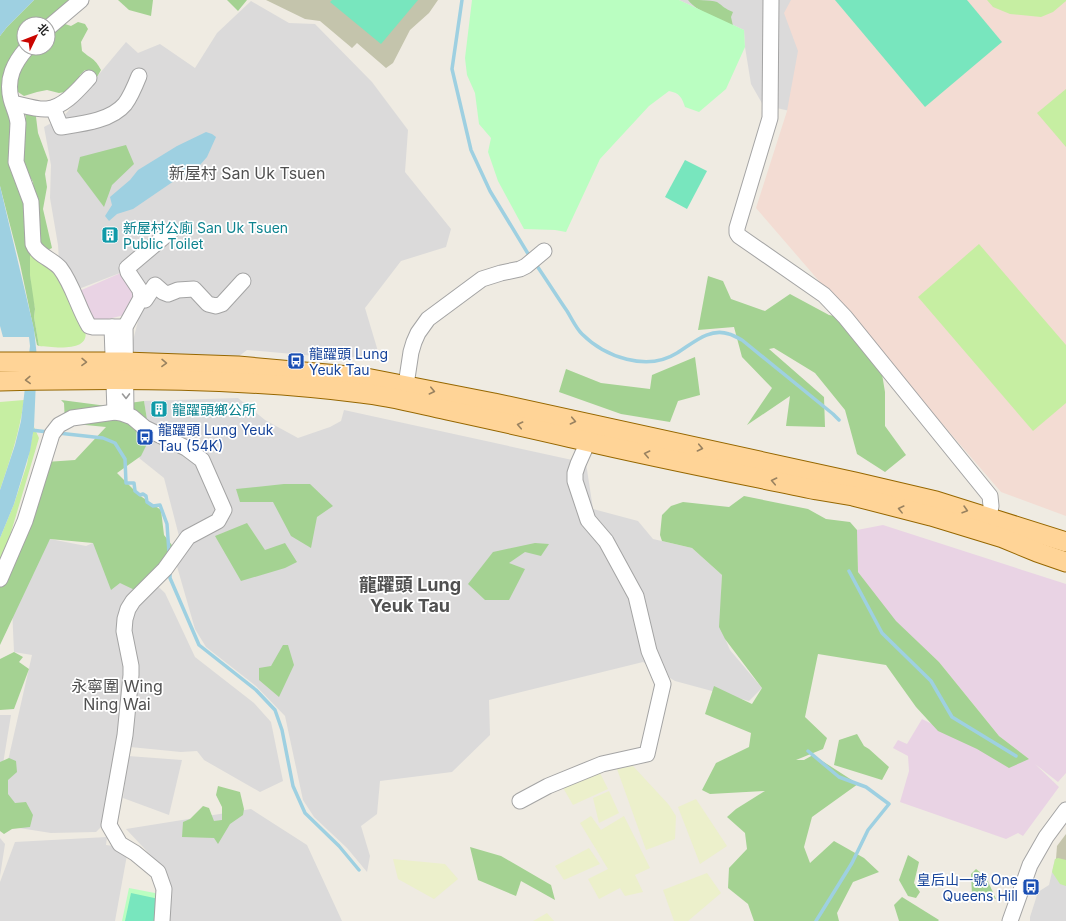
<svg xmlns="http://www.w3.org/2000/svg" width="1066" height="921" viewBox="0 0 1066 921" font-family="Inter,'Noto Sans SC',sans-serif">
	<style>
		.residential { fill: #dbdada }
		.industrial { fill: #e9d3e4 }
		.military { fill: #f3dcd3 }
		.construction { fill: #c4c4ac }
		.farmland { fill: #ecf0cb }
		.grass { fill: #c6eea2 }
		.forest { fill: #a4d292 }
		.park { fill: #bafec1 }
		.pitch { fill: #78e6be }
		.water { fill: #9ed0e1 }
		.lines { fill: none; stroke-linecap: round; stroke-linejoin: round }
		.stream { stroke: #9ed0e1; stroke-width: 3.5 }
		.minor-casing { stroke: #a4a4a4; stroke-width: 17 }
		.major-casing { stroke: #966700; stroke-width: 21 }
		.minor { stroke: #fff; stroke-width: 15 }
		.major { stroke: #ffd497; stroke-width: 19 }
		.oneway { stroke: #998260 }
		.oneway2 { stroke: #999 }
		.labels { text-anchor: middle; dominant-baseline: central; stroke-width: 3.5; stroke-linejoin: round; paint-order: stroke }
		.culture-label { font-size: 14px; fill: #0d838f; stroke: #fff; text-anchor: start }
		.transit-label { font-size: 14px; fill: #164399; stroke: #fff; text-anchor: start }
		.quarter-label { font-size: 16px; fill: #505050; stroke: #fff }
		.district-label { font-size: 18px; font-weight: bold; fill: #505050; stroke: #fff }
	</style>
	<rect width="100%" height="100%" fill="#efebe2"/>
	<g class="residential">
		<polygon points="679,0 791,0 799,51 790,111 763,105 751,84 745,47 744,30"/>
		<polygon points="251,1 289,23 315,24 372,82 408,130 405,172 451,229 446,247 401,261 365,308 380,358 315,356 247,350 238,357 138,354 133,351 131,348 142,306 125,271 76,290 59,260 58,245 50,198 51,165 44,127 64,116 126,42 138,53 160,44 195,68 217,33"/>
		<polygon points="238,398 265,420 298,438 330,427 341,421 344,410 586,463 593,509 638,521 653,539 692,548 722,575 720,627 730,650 762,688 749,701 675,681 643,662 489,700 490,735 452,772 380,781 377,814 361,826 370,856 367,872 347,848 314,817 303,800 285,716 256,686 206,647 195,629 174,556 179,536 164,478 139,458 150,438 144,401"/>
		<polygon points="106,537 165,593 195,657 254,703 271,722 283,781 260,792 204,760 197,751 181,752 120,746 101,827 96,832 51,833 0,825 0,796 32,655 14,652 12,608 50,539 86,546"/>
		<polygon points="0,715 11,715 0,782"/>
		<polygon points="128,756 182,760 169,815 123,798"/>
		<polygon points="251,809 307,845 342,921 165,921 158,863 126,829"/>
		<polygon points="107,837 106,845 121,847 127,855 115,921 0,921 0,882 15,842"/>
		<polygon points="0,838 5,844 0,876"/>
		<polygon points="1055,859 1066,860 1066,921 1030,921 1030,917 1038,892 1049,885"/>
	</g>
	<g class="industrial">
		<polygon points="123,272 134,297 127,306 129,314 95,322 77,292"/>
		<polygon points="883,525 1066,584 1066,773 1058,782 1035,764 1059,787 1023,836 1018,833 1006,839 900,802 909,771 908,756 893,748 898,740 907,744 922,719 950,733 1029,759 999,736 939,662 891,617 858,572 857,530"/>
	</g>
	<polygon class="military" points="791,0 1066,0 1066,516 1001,492 756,208 787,111 798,51 784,13"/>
	<g class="construction">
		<polygon points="266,0 438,0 429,13 410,30 393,63 386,68 357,43 352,48 320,21 305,19"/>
		<polygon points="1066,834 1066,861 1056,859 1057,846"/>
	</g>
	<g class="farmland">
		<polygon points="633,766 669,805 676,816 675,839 646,850 617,769"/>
		<polygon points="599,771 608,789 573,805 562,786"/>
		<polygon points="609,791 619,813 599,823 593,798"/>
		<polygon points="696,799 727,846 700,864 678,807"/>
		<polygon points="591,816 601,830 624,816 650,868 635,875 643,892 625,896 620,888 599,899 588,879 608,869 580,823"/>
		<polygon points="589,848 600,864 564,880 555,866"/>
		<polygon points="393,859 445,864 458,879 434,899 398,879"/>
		<polygon points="707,873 721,893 688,921 674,921 663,890"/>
		<polygon points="547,913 554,921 533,921"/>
	</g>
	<g class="grass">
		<polygon points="987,0 1066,0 1066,1 1053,12 1041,17 1010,14 993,7"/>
		<polygon points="1066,89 1066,147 1037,113"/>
		<polygon points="979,244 1066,345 1066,403 1033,431 918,297"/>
		<path d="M30,254C37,259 46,262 51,267C66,281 76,311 85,330C91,353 53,347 39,346L34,317L35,309L31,290L30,275Z"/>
		<path d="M24,400C20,431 10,460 0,490V402Z"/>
		<polygon points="34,427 39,438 4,556 0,565 0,538 14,504 27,464"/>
		<polygon points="1058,858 1066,860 1066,886 1060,884 1052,872 1055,859"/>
	</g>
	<g class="forest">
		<path d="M34,0H75L48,24H24V48H48V38L65,24L71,26L78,22L85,24L88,29L81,42L82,51C92,60 94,57 101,70L97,77L85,70L80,75L78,82L65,92L59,93L47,90L37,92L24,96L18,92L15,85L20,116L26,118L24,109H35L38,133L48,160L45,174L47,187L43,209L52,248L48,250L41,244L37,230L33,182L20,160L26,201V241L30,254V275L35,309L34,317L39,346L37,345L20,264L0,186V36L7,27Z"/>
		<polygon points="118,0 153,0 151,16 129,10"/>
		<polygon points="227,0 247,0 238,11"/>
		<path d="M688,0C696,0 710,0 717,2C723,6 725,9 733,12L731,17L733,26C720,19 697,12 688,0Z"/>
		<polygon points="126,145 134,164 112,185 104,207 77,171 80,157"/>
		<polygon points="708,276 723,281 731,299 765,311 790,294 829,315 844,318 882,374 885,392 885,426 906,455 885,472 857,454 845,410 815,373 774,348 769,349 824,397 825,427 786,426 790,396 747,425 772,388 742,357 734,327 698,330"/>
		<polygon points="695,357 700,395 678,401 670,422 621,414 559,392 566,369 601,383 650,389 652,375"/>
		<polygon points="61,400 107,406 144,401 150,438 141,456 117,473 139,495 161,510 164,535 175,549 141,593 120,583 111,590 93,543 50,539 0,645 0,574 46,462 75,460 106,427 65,423 64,403"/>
		<polygon points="284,484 310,484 333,506 317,517 311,548 291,536 273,502 240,502 236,489"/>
		<polygon points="744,496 808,509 826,519 850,522 857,530 858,572 896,621 939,662 999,736 1029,759 1009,768 977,749 938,731 916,707 886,665 818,654 805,717 827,738 823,749 796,760 804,760 813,755 858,784 812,817 804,847 810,863 834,841 864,858 879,872 853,882 837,913 839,921 754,921 748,904 728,888 729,868 747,849 745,833 727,817 736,809 765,791 710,794 702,790 716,763 749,747 751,733 705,714 714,686 752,704 762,688 725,639 719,627 722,575 692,548 662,541 660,535 662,515 671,506 683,502 729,507"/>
		<polygon points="247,523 265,550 285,543 297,562 285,568 241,581 215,536"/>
		<polygon points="535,543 549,544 541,556 525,552 509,563 525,569 509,600 485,600 468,584 493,552"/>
		<polygon points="283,645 288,645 294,665 279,697 259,680 259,668 271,666"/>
		<polygon points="14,652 23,657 19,662 29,669 14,709 0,710 0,659"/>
		<polygon points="857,734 864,746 869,749 889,767 882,780 834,765 839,740"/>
		<polygon points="9,758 16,761 17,772 8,780 8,794 15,803 26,802 33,815 30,827 12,829 4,834 0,831 0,762"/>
		<polygon points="218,786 240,792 244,809 243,815 230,824 218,844 214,838 182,837 183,822 190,819 203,806 209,808 214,821 222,820 222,807 216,795"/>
		<polygon points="470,847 501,856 551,885 555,900 521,881 516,896 478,880"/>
		<polygon points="908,855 919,862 914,883 920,892 916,898 908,896 899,880"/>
		<polygon points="976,869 986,877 996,899 972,895 971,874"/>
		<polygon points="902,897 939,920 938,921 899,921 894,905"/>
	</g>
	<g class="park">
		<path d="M472,0H679L744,30L745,47L726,89L699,112L685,107C682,98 680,93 669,91L649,106L600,159L566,232L555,230L524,229L498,181L488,152L491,138L479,124L475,93L467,75L465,58Z"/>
		<polygon points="129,888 160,894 159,921 122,921"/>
	</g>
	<g class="pitch">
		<polygon points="332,0 418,0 381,44 330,2"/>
		<polygon points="835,0 967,0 1002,42 925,107"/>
		<polygon points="685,160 707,171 687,209 665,197"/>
		<polygon points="131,893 159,899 154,921 125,921"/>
	</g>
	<g class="water">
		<polygon points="0,0 34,0 7,27 0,36"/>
		<polygon points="206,132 212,134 216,137 207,157 200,165 174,181 133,209 117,214 109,221 105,216 112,205 110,197 130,180 138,170 177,146"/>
		<polygon points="0,186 34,329 37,357 34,427 30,451 14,504 0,538 0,490 15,445 21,421 30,346 29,337 3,337 0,326"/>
	</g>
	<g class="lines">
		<g class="stream">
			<polyline points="462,0 452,69 471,150 490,191 530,257"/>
			<path d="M535,263C546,279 556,295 567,311C572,319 576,328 582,334C605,357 647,372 677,353C692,344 709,327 729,334C733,335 738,338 742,340L833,414L839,420"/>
			<polyline points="31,430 48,432"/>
			<polyline points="58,433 103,438 115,443 125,459 126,483 134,483 135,491 140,495 143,494 146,496 147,502 153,506 160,505 167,524 169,553"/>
			<polyline points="170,571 170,578 199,645 256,690 275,710 282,730 293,786 305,813 339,846 359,870"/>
			<polyline points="849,571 882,633 931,681 952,717 1016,756"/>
			<polyline points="808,751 839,777 866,787 889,804 868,830 852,863 816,921"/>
		</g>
		<g class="minor-casing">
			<g id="minor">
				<polyline points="771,0 770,118 737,228 737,233 739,236 824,295 845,317 990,496 991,506 989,517"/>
				<polyline points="48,28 81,0"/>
				<path d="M27,48C14,63 6,78 11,99C13,107 17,114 18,123L16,162L31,202L33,244C37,255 52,259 60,268C73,285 78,308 89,326L93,327H125"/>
				<path d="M13,103C22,105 38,110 47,109C64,107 78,90 89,78"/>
				<path d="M53,108L61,127C81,124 111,121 125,104C131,96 135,86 139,76"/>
				<polyline points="141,298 145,300 155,285 163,292 168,294 178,290 194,289 208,304 216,306 222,304 243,281"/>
				<polyline points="112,327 115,412"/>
				<polyline points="406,385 411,352 414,342 418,333 428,319 482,279 501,273 520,269 526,266 544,251"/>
				<polyline points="126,414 125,327 141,298 140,290 128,272 127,268 172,230"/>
				<polyline points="0,579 25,521 52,434 59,425 72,418 115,412 121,413 132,417 145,428 186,448 202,460 224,510 218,521 188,537 165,569 133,601 128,609 125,619 124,631 131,666 131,675 125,735 109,825 120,844 135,853 158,872 164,889 162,921"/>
				<polyline points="520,801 548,786 602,764 647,754 663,684 649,651 636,596 606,541 588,520 575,481 575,473 578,464 586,446 586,441"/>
				<polyline points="1010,921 1030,865 1046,837 1066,810"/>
			</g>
		</g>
		<g class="major-casing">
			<g id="major">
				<polyline points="0,362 125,362 238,366 361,377 494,403 855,482 936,501 1066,542"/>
				<path d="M0,381C121,378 242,378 361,393C390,396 419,404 447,410C493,420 539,430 585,441C662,459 740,474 817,490L853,496L931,516L1003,538L1037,552L1066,562"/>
			</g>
		</g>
		<use href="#minor" class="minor"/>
		<use href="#major" class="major"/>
	</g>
	<defs><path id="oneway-chevron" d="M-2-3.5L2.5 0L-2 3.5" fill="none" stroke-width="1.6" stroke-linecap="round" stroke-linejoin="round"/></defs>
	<g class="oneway">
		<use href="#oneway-chevron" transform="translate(84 362) rotate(1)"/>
		<use href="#oneway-chevron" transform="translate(164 363) rotate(1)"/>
		<use href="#oneway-chevron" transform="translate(28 380) rotate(178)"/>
		<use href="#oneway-chevron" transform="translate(432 391) rotate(13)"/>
		<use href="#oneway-chevron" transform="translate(573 421) rotate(12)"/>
		<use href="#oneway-chevron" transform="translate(520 425) rotate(-168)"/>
		<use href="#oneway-chevron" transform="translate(700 448) rotate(12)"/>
		<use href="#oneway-chevron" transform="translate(647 454) rotate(-168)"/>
		<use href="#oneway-chevron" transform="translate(774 481) rotate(-168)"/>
		<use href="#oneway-chevron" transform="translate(901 509) rotate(-166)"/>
		<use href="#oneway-chevron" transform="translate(965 510) rotate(16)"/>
	</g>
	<use class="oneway2" href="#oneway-chevron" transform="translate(126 396) rotate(89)"/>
	<defs>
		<g id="building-square" transform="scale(0.9)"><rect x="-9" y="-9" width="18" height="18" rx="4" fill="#0f9aa8" stroke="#fff"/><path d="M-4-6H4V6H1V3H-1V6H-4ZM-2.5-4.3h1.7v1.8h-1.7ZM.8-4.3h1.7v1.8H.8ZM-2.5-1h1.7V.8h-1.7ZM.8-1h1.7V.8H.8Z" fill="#fff"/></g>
		<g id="bus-square" transform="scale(0.9)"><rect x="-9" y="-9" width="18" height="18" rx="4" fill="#1a4fb4" stroke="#fff"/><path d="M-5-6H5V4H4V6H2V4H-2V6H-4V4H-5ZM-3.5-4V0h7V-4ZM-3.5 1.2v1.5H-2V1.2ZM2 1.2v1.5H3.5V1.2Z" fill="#fff"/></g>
	</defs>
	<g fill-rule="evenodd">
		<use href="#building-square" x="110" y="235"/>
		<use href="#bus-square" x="296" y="361"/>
		<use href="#building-square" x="159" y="409"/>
		<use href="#bus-square" x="145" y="437"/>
		<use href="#bus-square" x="1031" y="887"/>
	</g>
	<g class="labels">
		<g class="culture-label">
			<text x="123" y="227">新屋村公廁 San Uk Tsuen<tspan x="123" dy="16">Public Toilet</tspan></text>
			<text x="172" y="409">龍躍頭鄉公所</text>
		</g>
		<g class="transit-label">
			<text x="309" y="353">龍躍頭 Lung<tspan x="309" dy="16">Yeuk Tau</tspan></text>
			<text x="158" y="429">龍躍頭 Lung Yeuk<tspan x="158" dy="16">Tau (54K)</tspan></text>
			<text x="1018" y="879" text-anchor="end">皇后山一號 One<tspan x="1018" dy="16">Queens Hill</tspan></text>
		</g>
		<g class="quarter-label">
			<text x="247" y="173">新屋村 San Uk Tsuen</text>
			<text x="117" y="686">永寧圍 Wing<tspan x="117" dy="18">Ning Wai</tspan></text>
		</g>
		<g class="district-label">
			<text x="410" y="584">龍躍頭 Lung<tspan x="410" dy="21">Yeuk Tau</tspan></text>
		</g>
	</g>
	<g transform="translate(36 36) rotate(47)"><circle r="19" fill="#ffffff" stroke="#a5a5a5"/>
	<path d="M0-3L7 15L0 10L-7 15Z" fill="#ca0500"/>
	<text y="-6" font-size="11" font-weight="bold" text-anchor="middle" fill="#1d1d1d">北</text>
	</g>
</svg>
